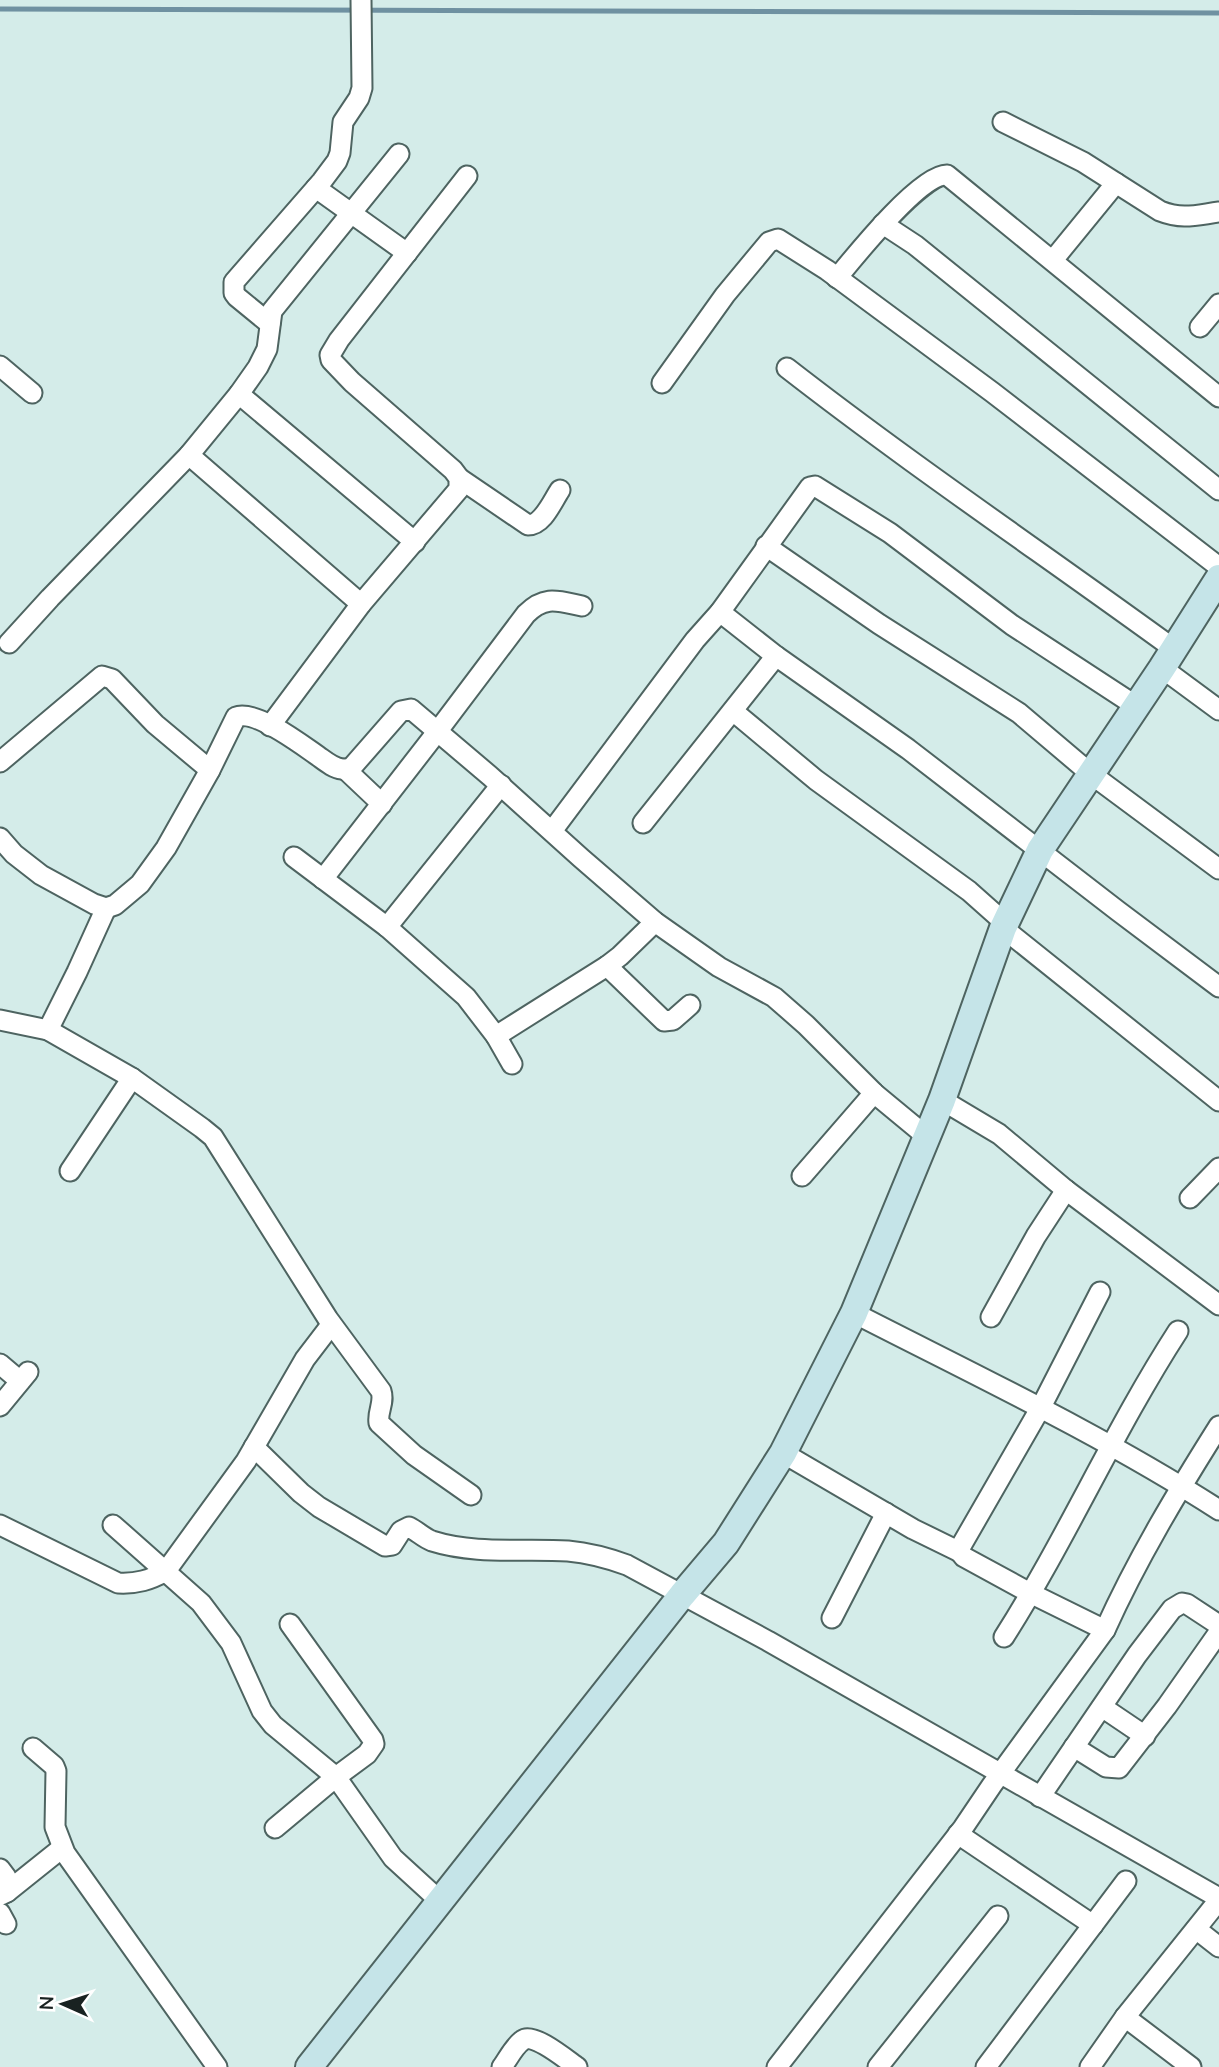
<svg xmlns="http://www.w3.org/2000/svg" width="1219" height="2067" viewBox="0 0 1219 2067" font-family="'Nunito Sans',sans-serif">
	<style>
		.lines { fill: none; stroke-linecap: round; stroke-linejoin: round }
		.stream { stroke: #6f91a1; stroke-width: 5 }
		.street-casing { stroke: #4e6461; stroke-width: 23 }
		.secondary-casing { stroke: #4e6461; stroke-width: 30 }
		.street { stroke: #fff; stroke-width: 19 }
		.secondary { stroke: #c5e4e8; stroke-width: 26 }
	</style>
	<rect width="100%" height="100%" fill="#d4ece9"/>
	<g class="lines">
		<polyline class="stream" points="0,9 1219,13"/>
		<g class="street-casing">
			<g id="street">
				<path d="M1003,122L1083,162L1160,211C1183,220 1196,215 1219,212"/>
				<polyline points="316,188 407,253"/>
				<polyline points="883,224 915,245 1219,490"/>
				<polyline points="1053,260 1116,183"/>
				<path d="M837,278C855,256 921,174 947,175L1219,397"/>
				<polyline points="270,324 237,297 234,293 234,282 322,181 337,161 340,153 343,122 359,98 362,88 361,0"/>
				<polyline points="1200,327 1219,304"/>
				<polyline points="0,366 32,393"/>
				<path d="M787,368C913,466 1045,555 1174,649"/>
				<polyline points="662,383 725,295 769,242 778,239 827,270 992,392 1219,567"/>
				<polyline points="239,394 415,542"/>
				<polyline points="189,455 361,604"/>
				<path d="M459,478L528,525C543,525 552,502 560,490"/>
				<polyline points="766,546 879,624 1019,713 1091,774 1219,869"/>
				<polyline points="720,612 776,656 908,749 1118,911 1219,987"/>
				<polyline points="9,643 50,598 189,455 239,394 258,367 267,349 272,311 399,154"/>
				<polyline points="1162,668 1219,710"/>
				<polyline points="733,711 816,780 969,891 1005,923"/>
				<polyline points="270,726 361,604 459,489 459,478 453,470 352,382 331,360 330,355 339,340 467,176"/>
				<polyline points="0,762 102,676 112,679 155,724 210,770"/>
				<polyline points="345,769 382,804"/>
				<polyline points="643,823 776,656"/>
				<polyline points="552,831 695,640 720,612 810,487 815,486 890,533 1012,625 1136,706"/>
				<path d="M0,838L14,854L41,875L94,904L106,908L115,905L140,884L166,848L210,770L236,717C255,709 302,745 318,756C325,761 333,768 342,769C346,770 348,769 352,767L401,711L411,709L490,776L581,858L655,922L719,967L774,997L806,1025L874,1093L926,1136"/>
				<polyline points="294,857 387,927 466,997 496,1036 512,1064"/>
				<path d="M323,879L437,732L526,614C545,595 558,601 582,606"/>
				<polyline points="387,927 501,785"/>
				<polyline points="1003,928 1219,1101"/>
				<polyline points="607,966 664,1021 673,1020 690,1005"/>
				<path d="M0,1020L48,1030L132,1078L202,1128L213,1137L328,1319L381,1391C385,1403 377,1411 379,1423L414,1455L471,1495"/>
				<polyline points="48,1030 77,972 106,908"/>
				<polyline points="496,1036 607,966 620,956 655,922"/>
				<polyline points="942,1100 999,1134 1066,1190 1219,1305"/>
				<polyline points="70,1171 132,1078"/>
				<polyline points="802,1176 874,1093"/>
				<polyline points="1190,1198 1219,1168"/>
				<polyline points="1100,1292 1041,1407 961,1546 960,1552 964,1557 1032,1594 1105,1630"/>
				<path d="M854,1313C977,1376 1102,1435 1219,1510"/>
				<polyline points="991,1317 1036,1236 1066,1190"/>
				<polyline points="0,1364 20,1381"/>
				<polyline points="0,1406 28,1372"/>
				<path d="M254,1447L301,1493L319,1507L385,1546L392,1545L401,1531L409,1527C417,1531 424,1538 432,1541C476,1555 524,1548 568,1551C589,1553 608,1558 627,1565L768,1641L1219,1898"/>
				<polyline points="783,1453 913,1529 960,1552"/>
				<path d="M0,1525L118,1583C137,1584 150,1580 166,1571L246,1461L305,1359L331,1325"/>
				<polyline points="113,1525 201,1603 231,1643 262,1711 273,1725 336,1777 393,1858 440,1901"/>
				<polyline points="832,1618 886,1513"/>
				<path d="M1004,1637C1067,1538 1114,1430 1178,1331"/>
				<polyline points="1102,1707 1145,1736"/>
				<polyline points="1074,1747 1106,1767 1119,1768 1167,1706 1219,1632"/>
				<polyline points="33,1748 54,1766 56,1771 55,1827 65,1853 217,2067"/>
				<polyline points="1040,1797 1137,1655 1172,1609 1182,1603 1187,1604 1219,1625"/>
				<polyline points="275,1828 336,1777 367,1754 374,1744 373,1740 290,1624"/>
				<polyline points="958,1834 1093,1925"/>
				<polyline points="0,1869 6,1877 7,1892 1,1895"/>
				<polyline points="7,1892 62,1848"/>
				<polyline points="0,1913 6,1924"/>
				<polyline points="1196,1929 1219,1947"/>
				<polyline points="1125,2017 1191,2067"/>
				<path d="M502,2067C508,2059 514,2046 523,2040C533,2032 567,2060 577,2067"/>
				<path d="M777,2067L963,1828L992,1785L1105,1630C1137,1559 1178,1491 1219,1426"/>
				<polyline points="878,2067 998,1916"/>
				<polyline points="986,2067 1126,1881"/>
				<polyline points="1090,2067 1125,2017 1219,1900"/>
			</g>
		</g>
		<g class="secondary-casing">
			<polyline id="secondary" points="309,2067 682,1595 726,1543 783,1453 854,1313 942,1100 1003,928 1040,850 1162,668 1219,578"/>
		</g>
		<use href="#street" class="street"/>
		<use href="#secondary" class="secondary"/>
	</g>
	<g transform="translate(63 2004) rotate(273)" stroke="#ffffff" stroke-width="5" paint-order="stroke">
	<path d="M0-5L12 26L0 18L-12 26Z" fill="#192221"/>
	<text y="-10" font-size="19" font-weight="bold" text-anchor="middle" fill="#192221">N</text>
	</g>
</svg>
